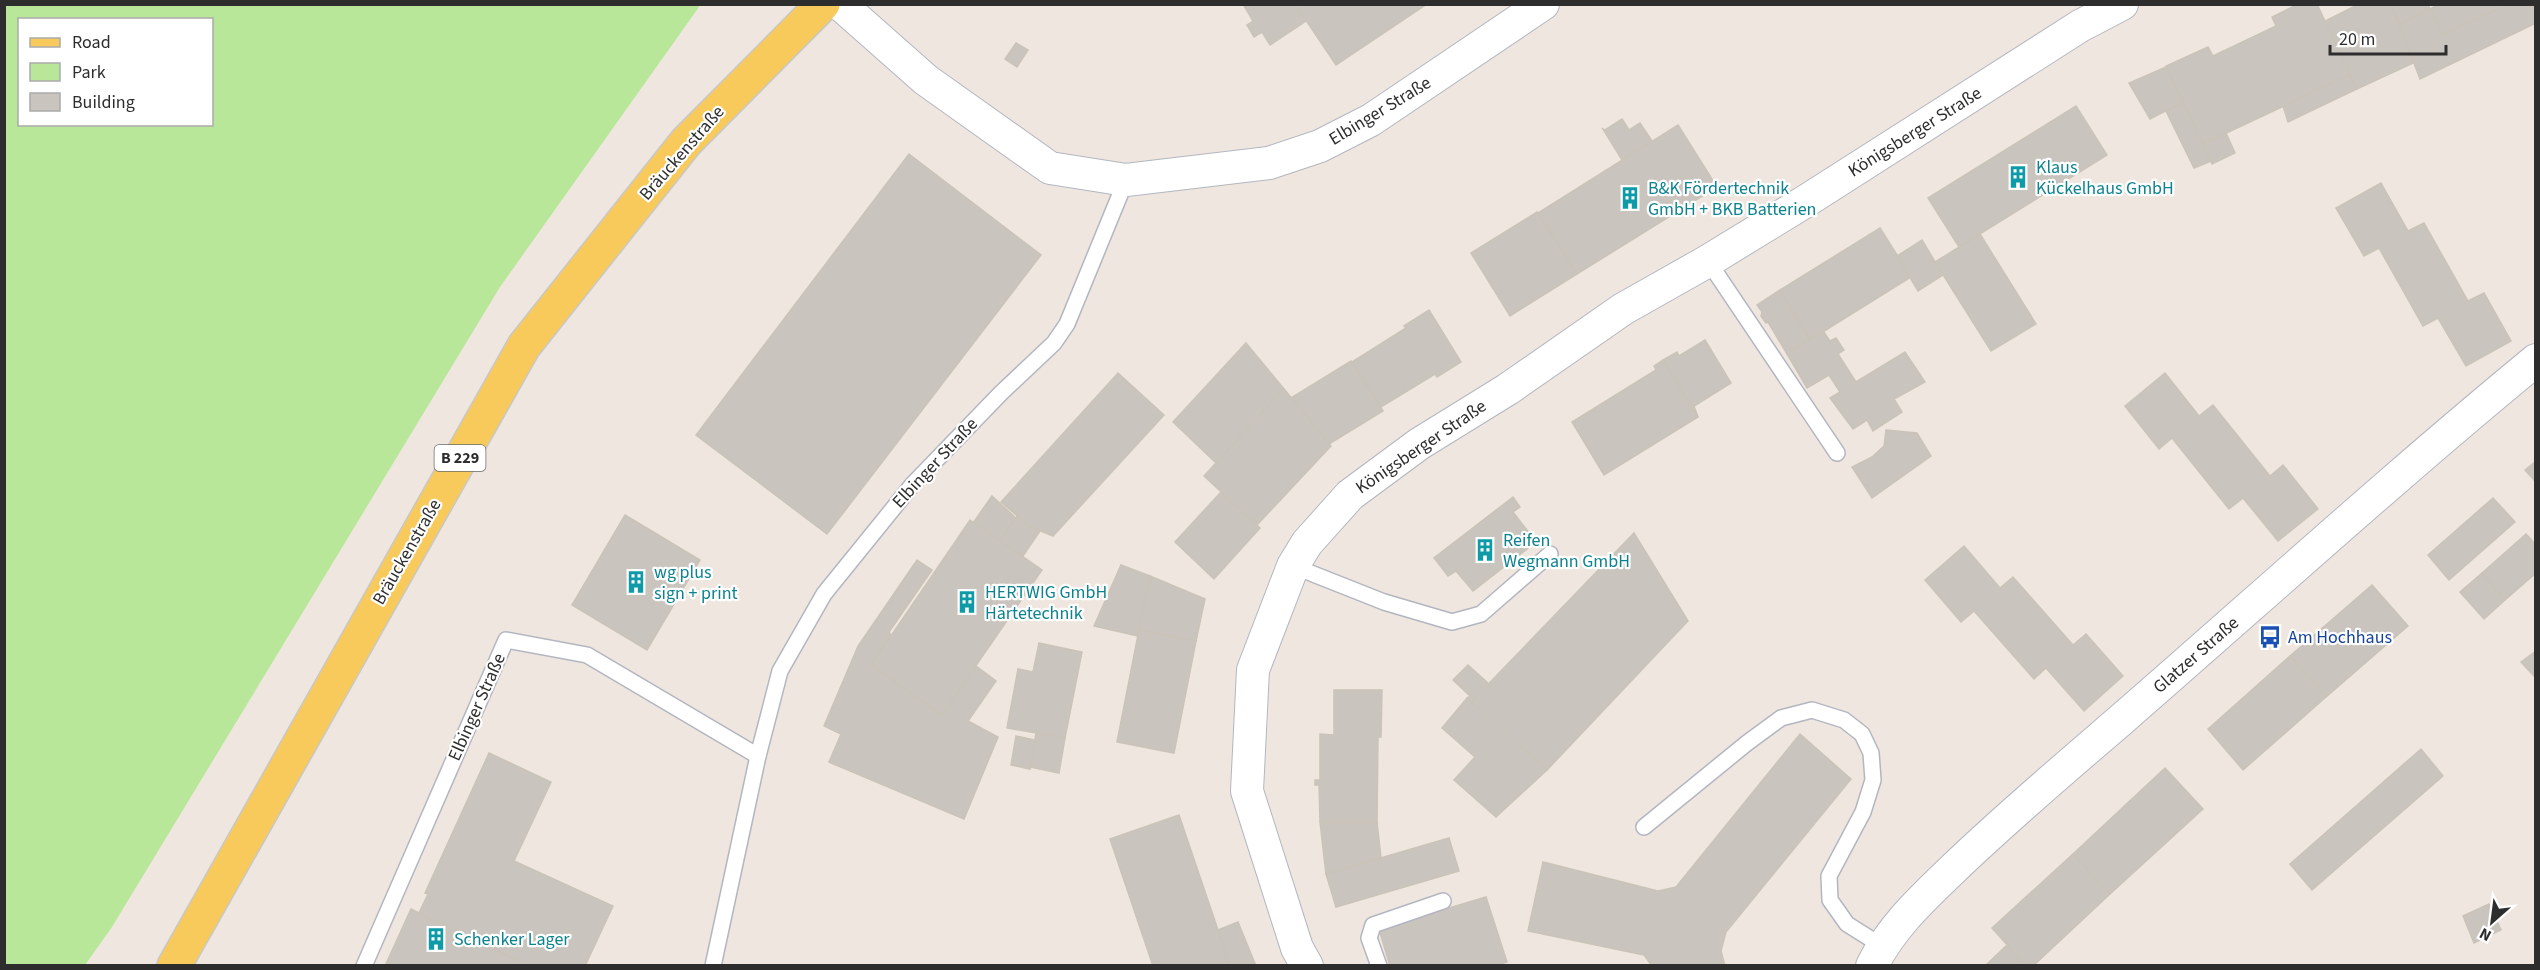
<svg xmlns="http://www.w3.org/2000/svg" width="2540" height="970" viewBox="0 0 2540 970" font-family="'Source Sans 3',sans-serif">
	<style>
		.green { fill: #b8e799; fill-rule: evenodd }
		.building { fill: #cac4be; stroke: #cac3b8; stroke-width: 1.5 }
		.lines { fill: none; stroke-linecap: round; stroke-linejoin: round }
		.lane-casing { stroke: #b3b6c1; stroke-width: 18 }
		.street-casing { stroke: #b3b6c1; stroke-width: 34 }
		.primary-casing { stroke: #c8c8c8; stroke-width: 36 }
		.lane { stroke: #fff; stroke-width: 15 }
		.street { stroke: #fff; stroke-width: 32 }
		.primary { stroke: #f7ca5b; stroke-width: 33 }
		.labels { text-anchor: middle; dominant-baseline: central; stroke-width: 4.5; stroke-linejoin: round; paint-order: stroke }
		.shield { fill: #fff; stroke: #6c6c6c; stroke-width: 1.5 }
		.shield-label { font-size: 16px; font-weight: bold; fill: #2d2d2d }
		.street-label { font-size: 18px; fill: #2d2d2d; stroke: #fff }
		.culture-label { font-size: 18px; fill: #0d838f; stroke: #fff; text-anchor: start }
		.transit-label { font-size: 18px; fill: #164399; stroke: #fff; text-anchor: start }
	</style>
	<rect width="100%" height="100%" fill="#efe7df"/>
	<path class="green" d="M5,4H698L699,7L500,287L112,927L85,965H5ZM20,20H212V124H20Z"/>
	<g class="building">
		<polygon points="1243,4 1295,4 1306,21 1270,45 1262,32 1254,37 1247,25 1253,21"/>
		<polygon points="1295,4 1427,4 1336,65"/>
		<polygon points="2298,4 2317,4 2350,75 2203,144 2166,66 2208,47 2213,56 2276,26 2272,17"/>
		<polygon points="2359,4 2391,4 2413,63 2357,89 2325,21"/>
		<polygon points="2391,4 2428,4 2430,9 2399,24"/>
		<polygon points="2439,4 2496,4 2498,9 2443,35 2430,9"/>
		<polygon points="2496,4 2536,4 2536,23 2420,79 2399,24 2430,9 2443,35 2498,9"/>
		<polygon points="1016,43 1028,50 1017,67 1005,59"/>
		<polygon points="2166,67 2183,102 2150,119 2129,83"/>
		<polygon points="2350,75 2357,89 2288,122 2283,106"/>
		<polygon points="2183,102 2211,161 2194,168 2166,111"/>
		<polygon points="2076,106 2107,155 1959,247 1928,198"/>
		<polygon points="1622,119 1629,130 1640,123 1652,141 1622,160 1603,129 1605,130"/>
		<polygon points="1678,125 1717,187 1577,274 1538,213"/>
		<polygon points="2226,133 2235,153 2212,164 2203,144"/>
		<polygon points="909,154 1041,255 827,534 696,435"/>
		<polygon points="2381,183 2408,231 2424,223 2468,301 2484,293 2511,341 2466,366 2438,318 2423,326 2379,248 2364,256 2336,208"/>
		<polygon points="1537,212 1577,274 1510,316 1471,253"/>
		<polygon points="1880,228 1911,277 1810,340 1780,290"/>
		<polygon points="1980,234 2036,324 1991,351 1935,262"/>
		<polygon points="1922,240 1943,275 1918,291 1897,256"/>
		<polygon points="1780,290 1810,340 1787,354 1768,322 1766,323 1761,316 1762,312 1757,305"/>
		<polygon points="1429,310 1461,362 1437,377 1435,374 1381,407 1352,362 1406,328 1404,326"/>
		<polygon points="1823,331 1830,341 1836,338 1844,350 1838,354 1856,382 1905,352 1925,382 1894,399 1902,412 1873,431 1867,420 1853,429 1830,398 1840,392 1829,375 1807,388 1787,354"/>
		<polygon points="1705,340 1731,383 1694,406 1698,417 1663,360 1677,352 1679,356"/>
		<polygon points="1246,343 1284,389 1216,463 1173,422"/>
		<polygon points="1663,360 1698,417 1604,475 1572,422 1656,370 1654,366"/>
		<polygon points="1351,361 1383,411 1329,444 1291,398"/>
		<polygon points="1118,373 1164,415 1053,536 1029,526 1001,502"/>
		<polygon points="2165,373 2199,416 2213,405 2270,476 2283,465 2318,509 2278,541 2243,498 2229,509 2172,438 2159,449 2125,406"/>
		<polygon points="1284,389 1331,446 1257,525 1204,476"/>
		<polygon points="1886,430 1917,433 1931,456 1872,498 1852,467 1872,457 1884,446"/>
		<polygon points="2536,461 2536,482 2525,470"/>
		<polygon points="1221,492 1260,528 1214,579 1175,542"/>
		<polygon points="992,496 1016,518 1000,541 973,523"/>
		<polygon points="1513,497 1520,507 1513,512 1536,542 1473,591 1456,571 1448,576 1434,558"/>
		<polygon points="2493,498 2515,522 2449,580 2428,555"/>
		<polygon points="625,515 700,560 647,650 572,605"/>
		<polygon points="1017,516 1029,526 1040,531 1023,556 1000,541"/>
		<polygon points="970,520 1042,570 942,715 871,665"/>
		<polygon points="1634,533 1688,621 1547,770 1471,702"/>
		<polygon points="2526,534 2536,545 2536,573 2505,600 2482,573"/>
		<polygon points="1964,546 2000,588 2013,577 2073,645 2086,634 2123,676 2084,711 2046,668 2034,679 1974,611 1961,622 1925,580"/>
		<polygon points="917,560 932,570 889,632 891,635 871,665 942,715 976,666 996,681 968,721 998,737 964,819 829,762 841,734 824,726 858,646"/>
		<polygon points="1121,565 1150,576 1138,636 1094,626"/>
		<polygon points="2482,573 2505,600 2484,619 2460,592"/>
		<polygon points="1150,576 1205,599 1196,641 1139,630"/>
		<polygon points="2372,585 2408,626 2326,697 2290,656"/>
		<polygon points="1139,630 1196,641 1174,753 1117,742"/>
		<polygon points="1039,643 1082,652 1065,738 1007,728 1018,669 1033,672"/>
		<polygon points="2536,651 2536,678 2521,662"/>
		<polygon points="2290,656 2326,697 2243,770 2208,729"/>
		<polygon points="1468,665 1489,684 1471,702 1467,698 1470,696 1453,680"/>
		<polygon points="1334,690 1382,690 1381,737 1378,737 1377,822 1320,822 1319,785 1315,785 1315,780 1320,780 1320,734 1334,735"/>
		<polygon points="1467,698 1547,770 1496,817 1454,780 1475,757 1442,728"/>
		<polygon points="1036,733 1065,738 1059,773 1030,767"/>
		<polygon points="1800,734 1851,779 1726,932 1721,951 1725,966 1652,966 1644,955 1528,931 1543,862 1658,891 1676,887"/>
		<polygon points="1016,736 1035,740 1030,769 1011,765"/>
		<polygon points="2421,749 2443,776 2312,890 2290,864"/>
		<polygon points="489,753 551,782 514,861 613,906 585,966 529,966 419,913 428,894 425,893"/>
		<polygon points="2165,768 2203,809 2110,894 2073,854"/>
		<polygon points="1179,815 1218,930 1230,966 1153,966 1110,839"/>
		<polygon points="1320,822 1377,822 1381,858 1326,874"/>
		<polygon points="1449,838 1459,871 1336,907 1326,874"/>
		<polygon points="2073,854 2110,894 2033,966 2026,966 1992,928"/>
		<polygon points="1486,897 1507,962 1494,966 1390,966 1379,929"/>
		<polygon points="2489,904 2501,930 2474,943 2463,916"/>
		<polygon points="411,909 419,913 529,966 385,966"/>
		<polygon points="1238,922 1256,966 1230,966 1218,930"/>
		<polygon points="2007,945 2026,966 1985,966"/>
	</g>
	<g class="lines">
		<g class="lane-casing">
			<g id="lane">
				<polyline points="1708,261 1837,453"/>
				<polyline points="1293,566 1384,602 1452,622 1481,614 1550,554"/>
				<polyline points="1644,827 1747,743 1781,718 1812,710 1844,720 1862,734 1871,753 1873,780 1863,812 1829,876 1830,900 1847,924 1882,946"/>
				<polyline points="364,966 506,640 587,655 758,756"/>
				<polyline points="713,966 758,756 780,671 824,594 913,484 1001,393 1054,343 1067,324 1126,180"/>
				<polyline points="1379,966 1369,938 1373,925 1443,901"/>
			</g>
		</g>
		<g class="street-casing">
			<g id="street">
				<polyline points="840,4 926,80 1050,168 1126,180 1269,163 1320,146 1371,120 1543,4"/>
				<polyline points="1307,966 1297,948 1247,791 1253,670 1293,566 1307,543 1350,495 1419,444 1508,389 1623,309 1708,261 1806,201 2080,26 2122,4"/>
				<path d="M1872,966C1891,927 1922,899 1953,869C2007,817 2065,768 2122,719C2260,599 2395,476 2536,360"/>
			</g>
		</g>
		<g class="primary-casing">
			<polyline id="primary" points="174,966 524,346 686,142 823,4"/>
		</g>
		<use href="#lane" class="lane"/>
		<use href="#street" class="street"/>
		<use href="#primary" class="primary"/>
	</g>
	<defs>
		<g id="building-bare" transform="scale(1.8)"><path d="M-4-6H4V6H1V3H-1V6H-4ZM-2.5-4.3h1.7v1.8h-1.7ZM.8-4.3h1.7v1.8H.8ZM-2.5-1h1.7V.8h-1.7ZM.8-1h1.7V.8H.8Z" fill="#0f9aa8" stroke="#fff" stroke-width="2.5" paint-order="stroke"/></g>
		<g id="bus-bare" transform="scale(1.8)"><path d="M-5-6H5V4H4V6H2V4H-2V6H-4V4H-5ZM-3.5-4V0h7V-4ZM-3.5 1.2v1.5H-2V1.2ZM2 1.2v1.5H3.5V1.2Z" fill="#1a4fb4" stroke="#fff" stroke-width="2.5" paint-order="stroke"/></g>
	</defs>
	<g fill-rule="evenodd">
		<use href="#building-bare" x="2018" y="177"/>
		<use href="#building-bare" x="1630" y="198"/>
		<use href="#building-bare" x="1485" y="550"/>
		<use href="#building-bare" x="636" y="582"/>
		<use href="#building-bare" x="967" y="602"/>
		<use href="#bus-bare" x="2270" y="637"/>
		<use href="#building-bare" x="436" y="939"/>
	</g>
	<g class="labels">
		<rect class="shield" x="434.5" y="445" width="51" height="26" rx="4.5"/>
		<g class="shield-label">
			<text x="460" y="458">B 229</text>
		</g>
		<g class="street-label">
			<text transform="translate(1380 111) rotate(-31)">Elbinger Straße</text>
			<text transform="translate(1915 132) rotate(-32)">Königsberger Straße</text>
			<text transform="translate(682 153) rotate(-49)">Bräuckenstraße</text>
			<text transform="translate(1421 447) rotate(-34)">Königsberger Straße</text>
			<text transform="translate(935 463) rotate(-47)">Elbinger Straße</text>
			<text transform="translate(407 552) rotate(-60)">Bräuckenstraße</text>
			<text transform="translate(2196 655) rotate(-41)">Glatzer Straße</text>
			<text transform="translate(477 707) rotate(-66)">Elbinger Straße</text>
		</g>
		<g class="culture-label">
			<text x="2036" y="167">Klaus<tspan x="2036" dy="21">Kückelhaus GmbH</tspan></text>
			<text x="1648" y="188">B&amp;K Fördertechnik<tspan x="1648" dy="21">GmbH + BKB Batterien</tspan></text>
			<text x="1503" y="540">Reifen<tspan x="1503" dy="21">Wegmann GmbH</tspan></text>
			<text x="654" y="572">wg plus<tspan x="654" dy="21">sign + print</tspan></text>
			<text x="985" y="592">HERTWIG GmbH<tspan x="985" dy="21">Härtetechnik</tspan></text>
			<text x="454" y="939">Schenker Lager</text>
		</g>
		<g class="transit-label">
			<text x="2288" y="637">Am Hochhaus</text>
		</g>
	</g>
	<rect width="2540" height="970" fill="none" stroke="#2d2d2d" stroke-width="12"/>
	<rect x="18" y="18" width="195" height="108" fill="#ffffff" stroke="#ababab" stroke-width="1.5"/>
	<rect x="30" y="38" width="30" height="9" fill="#f7ca5b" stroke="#ababab" stroke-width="1.5"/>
	<text x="72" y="48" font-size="18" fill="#2d2d2d">Road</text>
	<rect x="30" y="63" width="30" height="18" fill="#b8e799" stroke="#ababab" stroke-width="1.5"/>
	<text x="72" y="78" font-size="18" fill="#2d2d2d">Park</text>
	<rect x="30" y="93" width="30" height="18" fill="#cac4be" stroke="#ababab" stroke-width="1.5"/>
	<text x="72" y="108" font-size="18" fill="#2d2d2d">Building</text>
	<g transform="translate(2492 922) rotate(208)" stroke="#ffffff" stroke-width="4.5" paint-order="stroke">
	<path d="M0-4.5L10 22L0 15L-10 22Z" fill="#2d2d2d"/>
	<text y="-9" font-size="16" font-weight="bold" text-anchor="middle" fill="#2d2d2d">N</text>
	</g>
	<path d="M2330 45v9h116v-9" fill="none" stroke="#2d2d2d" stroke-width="3"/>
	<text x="2339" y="45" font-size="18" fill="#2d2d2d" stroke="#ffffff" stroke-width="4.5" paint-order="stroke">20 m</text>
</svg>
